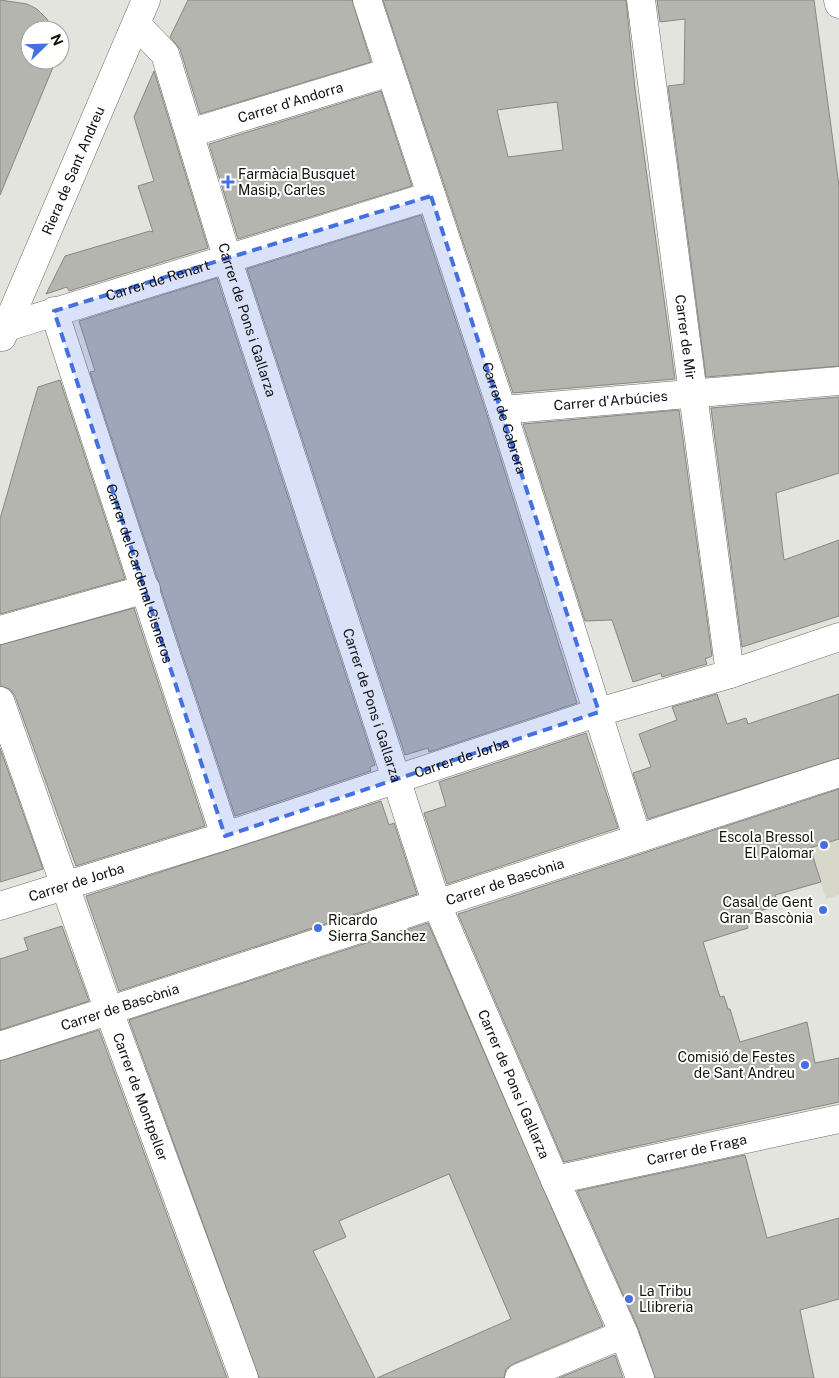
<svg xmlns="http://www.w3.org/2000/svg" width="839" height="1378" viewBox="0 0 839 1378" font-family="'Public Sans',sans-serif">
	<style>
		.built { fill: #d7d7ca }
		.building { fill: #b5b5b0; stroke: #878782; fill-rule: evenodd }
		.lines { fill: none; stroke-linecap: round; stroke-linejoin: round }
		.street-casing { stroke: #6c6c67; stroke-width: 29 }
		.street { stroke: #fff; stroke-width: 28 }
		.marked { fill: #4470e2; fill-opacity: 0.2; stroke: #4470e2; stroke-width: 4; stroke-dasharray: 10 6; stroke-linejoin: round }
		.poi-dot { fill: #4470e2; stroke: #fffffe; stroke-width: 2 }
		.labels { text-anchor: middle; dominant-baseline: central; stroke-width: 4; stroke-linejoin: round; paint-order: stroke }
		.street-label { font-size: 14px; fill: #11110f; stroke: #fffffe }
		.poi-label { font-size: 14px; fill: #11110f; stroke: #fffffe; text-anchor: start }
	</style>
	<rect width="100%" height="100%" fill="#e3e4de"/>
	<polygon class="built" points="839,796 839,895 826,899 797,808"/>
	<g class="building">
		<polygon points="0,0 27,4 37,9 47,19 53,30 30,30 30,60 56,60 0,195"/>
		<polygon points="188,0 352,0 371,62 200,114 180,49 170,37"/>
		<path d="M383,0H626L635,89L675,379L513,393ZM557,102L563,150L508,157L497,110Z"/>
		<polygon points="657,0 814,0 839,186 839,366 706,377 668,86 684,84 685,19 660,22"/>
		<polygon points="154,71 208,248 69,291 67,287 46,294 65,256 150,231 153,232 138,186 154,181 134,117"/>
		<polygon points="381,91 412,186 238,239 209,144"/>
		<polygon points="421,215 487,415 577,703 429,752 428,748 405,755 247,269"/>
		<polygon points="217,278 375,765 370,767 371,771 235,816 90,372 95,371 79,321"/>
		<polygon points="60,380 125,579 0,614 0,519 38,387"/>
		<polygon points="839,397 839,473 776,493 784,560 839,540 839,616 742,647 711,408"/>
		<polygon points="679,410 712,656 705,659 707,664 662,677 661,673 633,682 612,620 585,621 523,424"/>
		<polygon points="134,608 205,826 76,866 15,696 10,689 0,686 0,645"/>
		<polygon points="717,694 727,724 746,718 748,724 839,694 839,758 648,819 633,773 651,767 639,734 677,720 672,707"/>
		<polygon points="586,733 618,828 447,884 424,813 446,806 439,782"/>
		<polygon points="0,748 43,869 0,882"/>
		<polygon points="839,789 839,839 810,848 821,882 775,895 779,905 744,916 748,928 703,942 720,997 724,996 728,1009 730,1009 740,1042 807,1022 815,1063 839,1058 839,1102 564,1162 458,914"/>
		<polygon points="381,801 389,825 394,823 417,894 119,991 86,896"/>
		<polygon points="428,923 603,1326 513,1364 506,1369 504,1378 377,1378 511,1319 449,1174 339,1221 346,1237 313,1251 375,1378 259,1378 129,1020"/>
		<polygon points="62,926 89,1001 0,1030 0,959 28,950 24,938"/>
		<polygon points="99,1030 227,1378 0,1378 0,1061"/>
		<polygon points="745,1155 767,1238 839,1218 839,1299 800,1310 814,1378 655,1378 638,1328 577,1191"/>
		<polygon points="615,1355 623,1378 559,1378"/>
	</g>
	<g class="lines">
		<g class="street-casing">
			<g id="street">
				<path id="s1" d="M367,0L502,410L637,837"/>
				<path id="s2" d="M641,0L730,674"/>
				<polyline points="838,0 839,4"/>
				<path id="s3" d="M136,24L165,54L230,267L437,905L555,1180L624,1334L640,1378"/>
				<path id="s4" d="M190,133L390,72"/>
				<path id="s5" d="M54,311L225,836"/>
				<path id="s6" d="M0,329L431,196"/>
				<path id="s7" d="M2,337L146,0"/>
				<path id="s8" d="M502,410L839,381"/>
				<polyline points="0,630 146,589"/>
				<path id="s9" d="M0,701L109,1011L244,1378"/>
				<path id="s10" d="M0,906L225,836L599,712L730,674L839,637"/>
				<path id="s11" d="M0,1046L839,773"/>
				<path id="s12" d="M555,1180L839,1119"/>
				<polyline points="519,1378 624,1334"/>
			</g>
		</g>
		<use href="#street" class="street"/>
	</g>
	<path class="marked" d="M431,196L599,712L225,836L54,311Z"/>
	<g class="poi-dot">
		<path d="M225.5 174.5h5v5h5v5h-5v5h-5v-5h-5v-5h5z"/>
		<circle cx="824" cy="845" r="5"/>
		<circle cx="823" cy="910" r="5"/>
		<circle cx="318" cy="928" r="5"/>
		<circle cx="805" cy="1065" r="5"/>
		<circle cx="629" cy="1299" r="5"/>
	</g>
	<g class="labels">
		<g class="street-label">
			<text stroke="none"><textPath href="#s4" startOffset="105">Carrer d'Andorra</textPath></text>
			<text stroke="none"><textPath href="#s7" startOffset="181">Riera de Sant Andreu</textPath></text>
			<text stroke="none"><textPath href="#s6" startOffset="165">Carrer de Renart</textPath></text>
			<text stroke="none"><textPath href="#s3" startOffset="320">Carrer de Pons i Gallarza</textPath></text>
			<text stroke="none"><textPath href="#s2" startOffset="340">Carrer de Mir</textPath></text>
			<text stroke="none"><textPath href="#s8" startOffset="109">Carrer d'Arbúcies</textPath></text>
			<text stroke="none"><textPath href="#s1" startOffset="440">Carrer de Cabrera</textPath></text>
			<text stroke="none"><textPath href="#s5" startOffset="276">Carrer del Cardenal Cisneros</textPath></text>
			<text stroke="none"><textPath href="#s3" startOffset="725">Carrer de Pons i Gallarza</textPath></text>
			<text stroke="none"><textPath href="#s10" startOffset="485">Carrer de Jorba</textPath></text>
			<text stroke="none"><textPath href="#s10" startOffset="80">Carrer de Jorba</textPath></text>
			<text stroke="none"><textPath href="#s11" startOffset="531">Carrer de Bascònia</textPath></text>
			<text stroke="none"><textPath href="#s11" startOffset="126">Carrer de Bascònia</textPath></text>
			<text stroke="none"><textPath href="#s3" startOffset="1130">Carrer de Pons i Gallarza</textPath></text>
			<text stroke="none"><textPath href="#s9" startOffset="420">Carrer de Montpeller</textPath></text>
			<text stroke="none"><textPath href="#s12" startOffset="145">Carrer de Fraga</textPath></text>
		</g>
		<g class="poi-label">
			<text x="238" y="174">Farmàcia Busquet<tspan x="238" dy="16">Masip, Carles</tspan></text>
			<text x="814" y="837" text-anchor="end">Escola Bressol<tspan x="814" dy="16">El Palomar</tspan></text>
			<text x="813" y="902" text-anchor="end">Casal de Gent<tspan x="813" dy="16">Gran Bascònia</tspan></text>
			<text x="328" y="920">Ricardo<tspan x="328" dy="16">Sierra Sanchez</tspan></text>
			<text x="795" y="1057" text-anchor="end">Comisió de Festes<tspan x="795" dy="16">de Sant Andreu</tspan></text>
			<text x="639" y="1291">La Tribu<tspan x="639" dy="16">Llibreria</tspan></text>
		</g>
	</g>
	<g transform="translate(45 45) rotate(67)"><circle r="24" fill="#fffffe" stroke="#a0a09e"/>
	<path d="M0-4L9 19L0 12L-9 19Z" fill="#4470e2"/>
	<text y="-8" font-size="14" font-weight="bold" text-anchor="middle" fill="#11110f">N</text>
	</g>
</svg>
